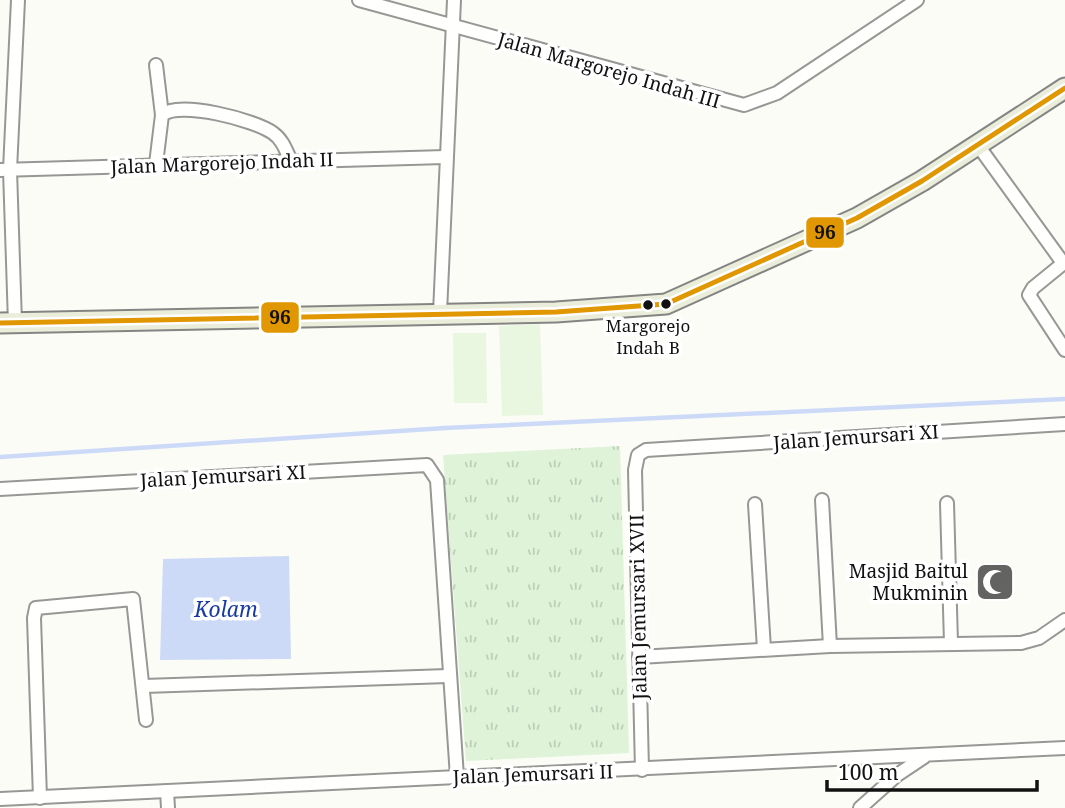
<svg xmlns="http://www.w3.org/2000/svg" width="1065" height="808" viewBox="0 0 1065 808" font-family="'Noto Serif',serif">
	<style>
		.grass { fill: url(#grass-tufts) }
		.pitch { fill: #e9f6e0 }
		.water { fill: #cddaf7 }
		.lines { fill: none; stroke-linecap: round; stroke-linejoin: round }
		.stream { stroke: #cddaf7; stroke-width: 4.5 }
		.minor-casing { stroke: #979795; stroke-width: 16 }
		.primary-casing { stroke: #848482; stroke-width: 23 }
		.minor { stroke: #fffffe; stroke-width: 12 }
		.primary { stroke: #ebeddb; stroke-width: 19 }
		.bus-1-casing { stroke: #fff; stroke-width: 10 }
		.bus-1 { stroke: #e09702; stroke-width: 5 }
		.bus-dot { fill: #111; stroke: #fff; stroke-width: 2.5 }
		.labels { text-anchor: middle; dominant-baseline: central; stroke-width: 7; stroke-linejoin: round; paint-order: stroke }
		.bus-label { font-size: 17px; fill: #111; stroke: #fff }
		.street-label { font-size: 19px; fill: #111; stroke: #fff }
		.poi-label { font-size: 19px; fill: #111; stroke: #fff; text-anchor: end }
		.water-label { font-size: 21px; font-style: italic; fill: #183aa4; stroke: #fff }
		.line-badge { stroke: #fff; stroke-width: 2.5 }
		.pale-badge-label { font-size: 19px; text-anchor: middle; font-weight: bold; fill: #111 }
	</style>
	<defs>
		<pattern id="grass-tufts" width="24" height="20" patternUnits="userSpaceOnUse" patternTransform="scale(1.75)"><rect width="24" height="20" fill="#def3d7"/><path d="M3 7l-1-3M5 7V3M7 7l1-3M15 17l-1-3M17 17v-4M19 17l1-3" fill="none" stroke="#bdcfb8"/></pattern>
	</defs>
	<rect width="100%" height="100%" fill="#fcfcf7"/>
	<polygon class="grass" points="620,446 629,753 466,761 443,455"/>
	<g class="pitch">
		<polygon points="540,324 543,415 502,416 499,326"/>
		<polygon points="453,333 486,333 487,403 454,403"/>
	</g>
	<polygon class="water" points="289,556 291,659 160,660 163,559"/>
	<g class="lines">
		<polyline class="stream" points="0,457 445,428 1065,399"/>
		<g class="minor-casing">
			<g id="minor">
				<polyline points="359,0 744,105 777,93 917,0"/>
				<polyline points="156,65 162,115"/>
				<polyline points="977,144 1063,263"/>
				<path d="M156,164L162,115C179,100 255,120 273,133C283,140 286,151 291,161"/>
				<polyline points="0,170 445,157"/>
				<polyline points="1065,262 1033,288 1029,295 1065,350"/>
				<polyline points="440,313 454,0"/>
				<polyline points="15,323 10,170 18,0"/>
				<polyline points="0,489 427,465 437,480 457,777"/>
				<polyline points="822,500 830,646"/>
				<polyline points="947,503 951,643"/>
				<polyline points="755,504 764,649"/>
				<polyline points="639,657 830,646 1021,643 1039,638 1065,620"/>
				<polyline points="144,686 448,676"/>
				<polyline points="642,770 635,470 638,455 646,450 1065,424"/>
				<polyline points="167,791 168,808"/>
				<polyline points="40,798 34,618 36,608 133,599 146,720"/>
				<polyline points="0,799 1065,748"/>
				<polyline points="860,808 897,775 924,757"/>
			</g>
		</g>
		<g class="primary-casing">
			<polyline id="primary" points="0,323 556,312 666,304 857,218 922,181 1065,88"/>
		</g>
		<use href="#minor" class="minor"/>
		<use href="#primary" class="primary"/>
		<g class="bus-1-casing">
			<polyline id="bus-1" points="0,323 556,312 666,304 857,218 922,181 1065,88"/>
		</g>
		<use href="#bus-1" class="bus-1"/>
	</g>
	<defs>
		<g id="mosque-square" transform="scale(2.0125)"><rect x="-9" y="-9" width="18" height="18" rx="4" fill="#636362" stroke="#fff"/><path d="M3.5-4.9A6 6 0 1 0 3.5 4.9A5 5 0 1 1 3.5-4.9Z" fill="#fff"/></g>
	</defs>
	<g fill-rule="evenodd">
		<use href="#mosque-square" x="995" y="582"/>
	</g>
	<g class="bus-dot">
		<circle cx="666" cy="304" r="6"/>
		<circle cx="648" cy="305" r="6"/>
	</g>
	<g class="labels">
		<g class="bus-label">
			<text x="648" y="325">Margorejo<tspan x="648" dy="22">Indah B</tspan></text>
		</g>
		<g class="street-label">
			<text transform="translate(609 70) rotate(16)">Jalan Margorejo Indah III</text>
			<text transform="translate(222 163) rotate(-2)">Jalan Margorejo Indah II</text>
			<text transform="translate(856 437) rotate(-4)">Jalan Jemursari XI</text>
			<text transform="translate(223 476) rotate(-3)">Jalan Jemursari XI</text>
			<text transform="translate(638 607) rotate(-91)">Jalan Jemursari XVII</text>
			<text transform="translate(533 774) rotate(-2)">Jalan Jemursari II</text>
		</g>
		<g class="poi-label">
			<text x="968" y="571">Masjid Baitul<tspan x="968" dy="22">Mukminin</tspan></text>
		</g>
		<g class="water-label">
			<text x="226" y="609">Kolam</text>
		</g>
	</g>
	<g class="line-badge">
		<rect x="805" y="216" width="40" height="33" rx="7" fill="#e09702"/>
		<rect x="260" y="301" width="40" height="33" rx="7" fill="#e09702"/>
	</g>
	<g class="pale-badge-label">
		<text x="825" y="239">96</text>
		<text x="280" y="324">96</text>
	</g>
	<path d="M827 780v10h210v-10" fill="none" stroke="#111111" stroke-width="3.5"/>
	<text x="838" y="780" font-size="21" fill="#111111" stroke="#ffffff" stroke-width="5" paint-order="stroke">100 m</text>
</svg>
